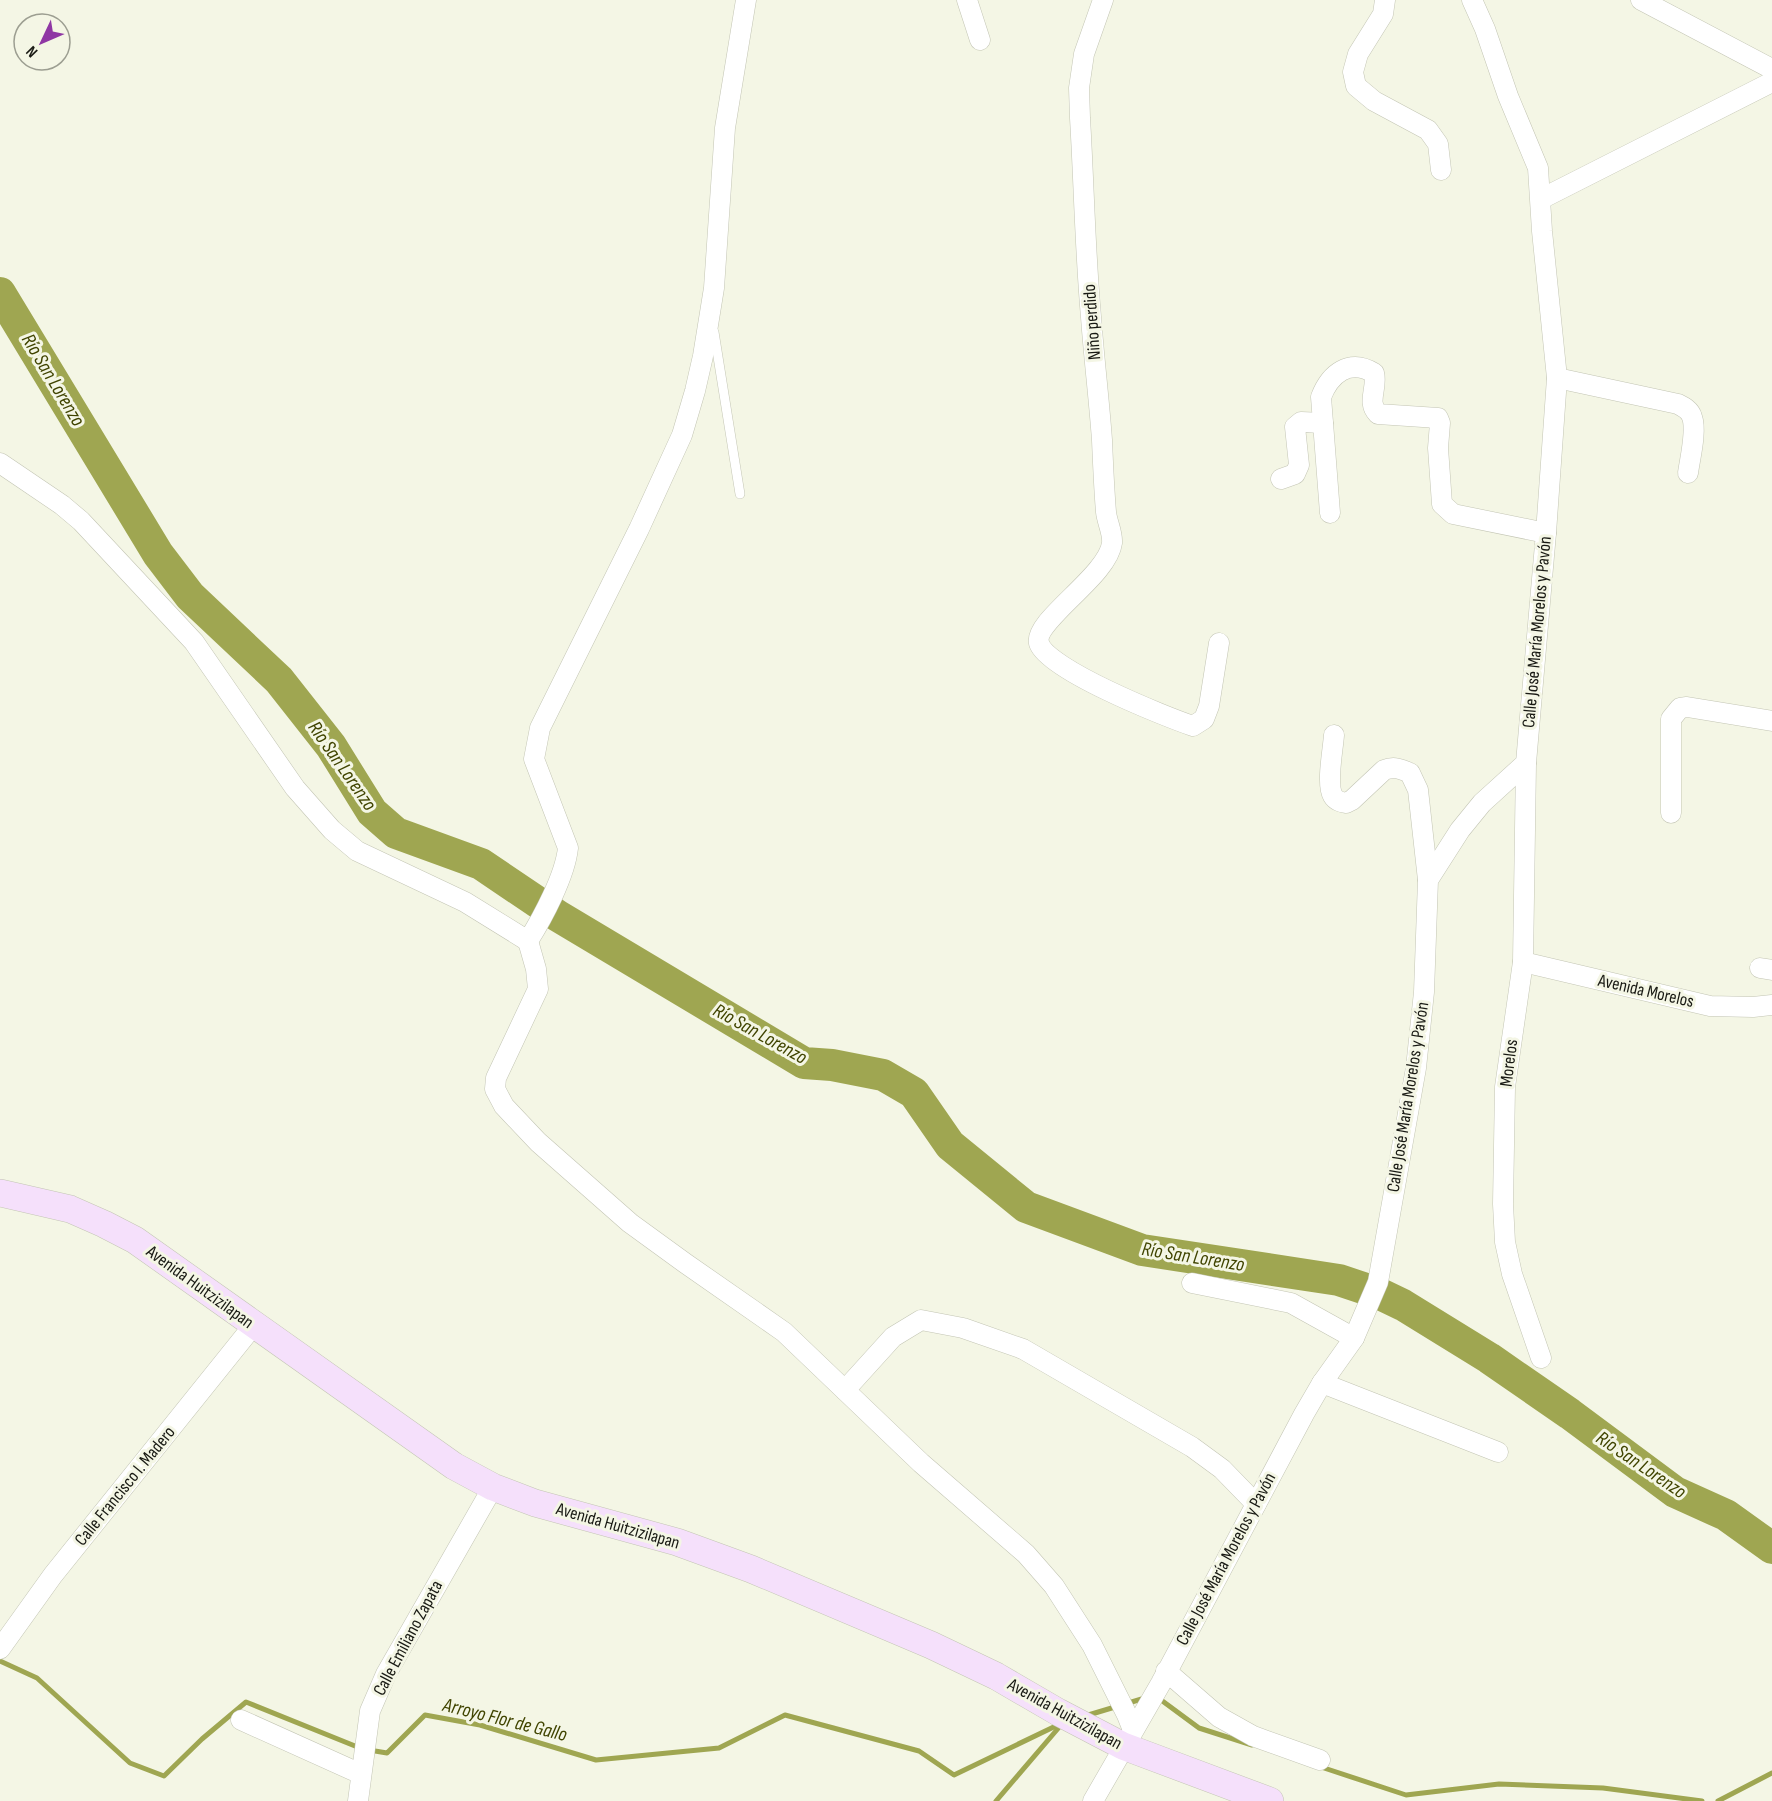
<svg xmlns="http://www.w3.org/2000/svg" width="1772" height="1801" viewBox="0 0 1772 1801" font-family="'Sofia Sans Condensed',sans-serif">
	<style>
		.lines { fill: none; stroke-linecap: round; stroke-linejoin: round }
		.stream { stroke: #9fa651; stroke-width: 5 }
		.river { stroke: #9fa651; stroke-width: 32 }
		.lane-casing { stroke: #c3c5b4; stroke-width: 10 }
		.street-casing { stroke: #c3c5b4; stroke-width: 21 }
		.secondary-casing { stroke: #c3c5b4; stroke-width: 28 }
		.lane { stroke: #fff; stroke-width: 9 }
		.street { stroke: #fff; stroke-width: 20 }
		.secondary { stroke: #f5e0fb; stroke-width: 27 }
		.labels { text-anchor: middle; dominant-baseline: central; stroke-width: 6; stroke-linejoin: round; paint-order: stroke }
		.street-label { font-size: 18px; fill: #181913; stroke: #f4f6e5 }
		.water-label { font-size: 20px; font-style: italic; fill: #404400; stroke: #f4f6e5 }
	</style>
	<rect width="100%" height="100%" fill="#f4f6e5"/>
	<g class="lines">
		<g class="stream">
			<polyline points="0,1661 37,1678 130,1763 164,1776 202,1739 246,1702 360,1748"/>
			<polyline points="1157,1697 1199,1728 1252,1745"/>
			<polyline points="1085,1716 1145,1698"/>
			<polyline points="369,1750 387,1753 425,1715 480,1725 596,1760 719,1748 785,1715 919,1751 954,1775 1062,1723"/>
			<polyline points="1318,1766 1406,1795 1499,1784 1603,1788 1702,1801"/>
			<polyline points="996,1801 1061,1725"/>
			<polyline points="1718,1801 1772,1773"/>
		</g>
		<polyline class="river" points="0,293 158,554 190,596 279,680 331,746 372,812 396,833 481,864 558,916 804,1063 832,1065 883,1075 914,1093 950,1145 1026,1207 1142,1250 1339,1280 1378,1293 1403,1305 1489,1358 1570,1414 1675,1492 1726,1515 1772,1548"/>
		<g class="lane-casing">
			<polyline id="lane" points="714,332 740,494"/>
		</g>
		<g class="street-casing">
			<g id="street">
				<polyline points="967,0 980,40"/>
				<path d="M1103,0L1084,54L1079,88L1080,118C1084,184 1085,251 1091,317C1094,358 1099,399 1102,440C1103,464 1104,488 1106,512C1107,522 1113,533 1112,543C1108,576 1033,621 1039,643C1046,669 1166,717 1193,726L1204,719L1209,706L1219,643"/>
				<polyline points="1385,0 1383,14 1358,54 1353,72 1356,86 1374,101 1428,130 1438,144 1441,170"/>
				<polyline points="1641,0 1772,69"/>
				<polyline points="1541,199 1772,82"/>
				<path d="M1557,378L1678,404C1684,407 1690,410 1692,417C1697,431 1690,458 1688,473"/>
				<path d="M0,463L62,505L81,521L194,642L295,788L332,830L357,851L465,902L528,941C543,917 565,876 568,848L534,759L540,728L639,529L682,435L695,391L703,356L714,288L725,128L746,0"/>
				<polyline points="1281,479 1295,474 1299,465 1295,427 1301,422 1323,423"/>
				<path d="M1330,513L1321,397C1330,374 1349,358 1374,373C1378,388 1366,402 1378,414L1438,418L1440,423L1438,448L1442,504L1453,514L1546,533"/>
				<path d="M1334,735C1333,750 1326,784 1333,796C1336,801 1341,802 1346,803L1352,800L1384,770C1394,766 1401,769 1410,773L1418,790L1428,880"/>
				<polyline points="1526,763 1523,962 1505,1087 1503,1204 1505,1242 1512,1274 1541,1358"/>
				<polyline points="1671,813 1671,719 1680,708 1687,707 1772,721"/>
				<polyline points="528,941 536,969 538,989 496,1078 495,1089 504,1106 538,1142 630,1223 685,1263 784,1332 921,1463 1026,1554 1054,1586 1092,1645 1127,1715 1133,1730"/>
				<polyline points="1523,962 1710,1006 1753,1007 1772,1005"/>
				<polyline points="1760,968 1772,970"/>
				<polyline points="1192,1283 1291,1303 1354,1338"/>
				<polyline points="1322,1383 1498,1452"/>
				<polyline points="845,1390 893,1337 921,1320 963,1328 1023,1349 1192,1447 1222,1469 1256,1504"/>
				<polyline points="0,1649 53,1575 253,1326"/>
				<polyline points="1166,1671 1219,1717 1253,1736 1320,1760"/>
				<polyline points="241,1720 361,1774"/>
				<polyline points="358,1801 370,1711 386,1674 493,1487"/>
				<polyline points="1093,1801 1161,1683 1304,1414 1322,1383 1354,1338 1378,1282 1416,1068 1424,992 1428,880 1460,830 1482,803 1526,763 1546,533 1557,378 1542,231 1538,168 1508,96 1485,29 1472,0"/>
			</g>
		</g>
		<g class="secondary-casing">
			<polyline id="secondary" points="0,1193 70,1209 104,1224 135,1240 454,1466 493,1487 535,1503 677,1542 751,1569 931,1645 996,1676 1058,1712 1123,1746 1270,1801"/>
		</g>
		<use href="#lane" class="lane"/>
		<use href="#street" class="street"/>
		<use href="#secondary" class="secondary"/>
	</g>
	<g class="labels">
		<g class="street-label">
			<text transform="translate(1092 322) rotate(-94)">Niño perdido</text>
			<text transform="translate(1537 632) rotate(-85)">Calle José María Morelos y Pavón</text>
			<text transform="translate(1646 991) rotate(13)">Avenida Morelos</text>
			<text transform="translate(1509 1063) rotate(-83)">Morelos</text>
			<text transform="translate(1408 1097) rotate(-81)">Calle José María Morelos y Pavón</text>
			<text transform="translate(200 1287) rotate(36)">Avenida Huitzizilapan</text>
			<text transform="translate(125 1486) rotate(-51)">Calle Francisco I. Madero</text>
			<text transform="translate(618 1526) rotate(16)">Avenida Huitzizilapan</text>
			<text transform="translate(1226 1559) rotate(-62)">Calle José María Morelos y Pavón</text>
			<text transform="translate(408 1638) rotate(-62)">Calle Emiliano Zapata</text>
			<text transform="translate(1065 1714) rotate(29)">Avenida Huitzizilapan</text>
		</g>
		<g class="water-label">
			<text transform="translate(53 380) rotate(59)">Río San Lorenzo</text>
			<text transform="translate(342 766) rotate(55)">Río San Lorenzo</text>
			<text transform="translate(760 1034) rotate(29)">Río San Lorenzo</text>
			<text transform="translate(1193 1257) rotate(9)">Río San Lorenzo</text>
			<text transform="translate(1641 1465) rotate(34)">Río San Lorenzo</text>
			<text transform="translate(505 1720) rotate(14)">Arroyo Flor de Gallo</text>
		</g>
	</g>
	<g transform="translate(42 42) rotate(226)"><circle r="28" fill="#f4f6e5" stroke="#9c9e91" stroke-width="1.5"/>
	<path d="M0-4.5L10 22L0 15L-10 22Z" fill="#8f37a4"/>
	<text y="-9" font-size="16" font-weight="bold" text-anchor="middle" fill="#181913">N</text>
	</g>
</svg>
